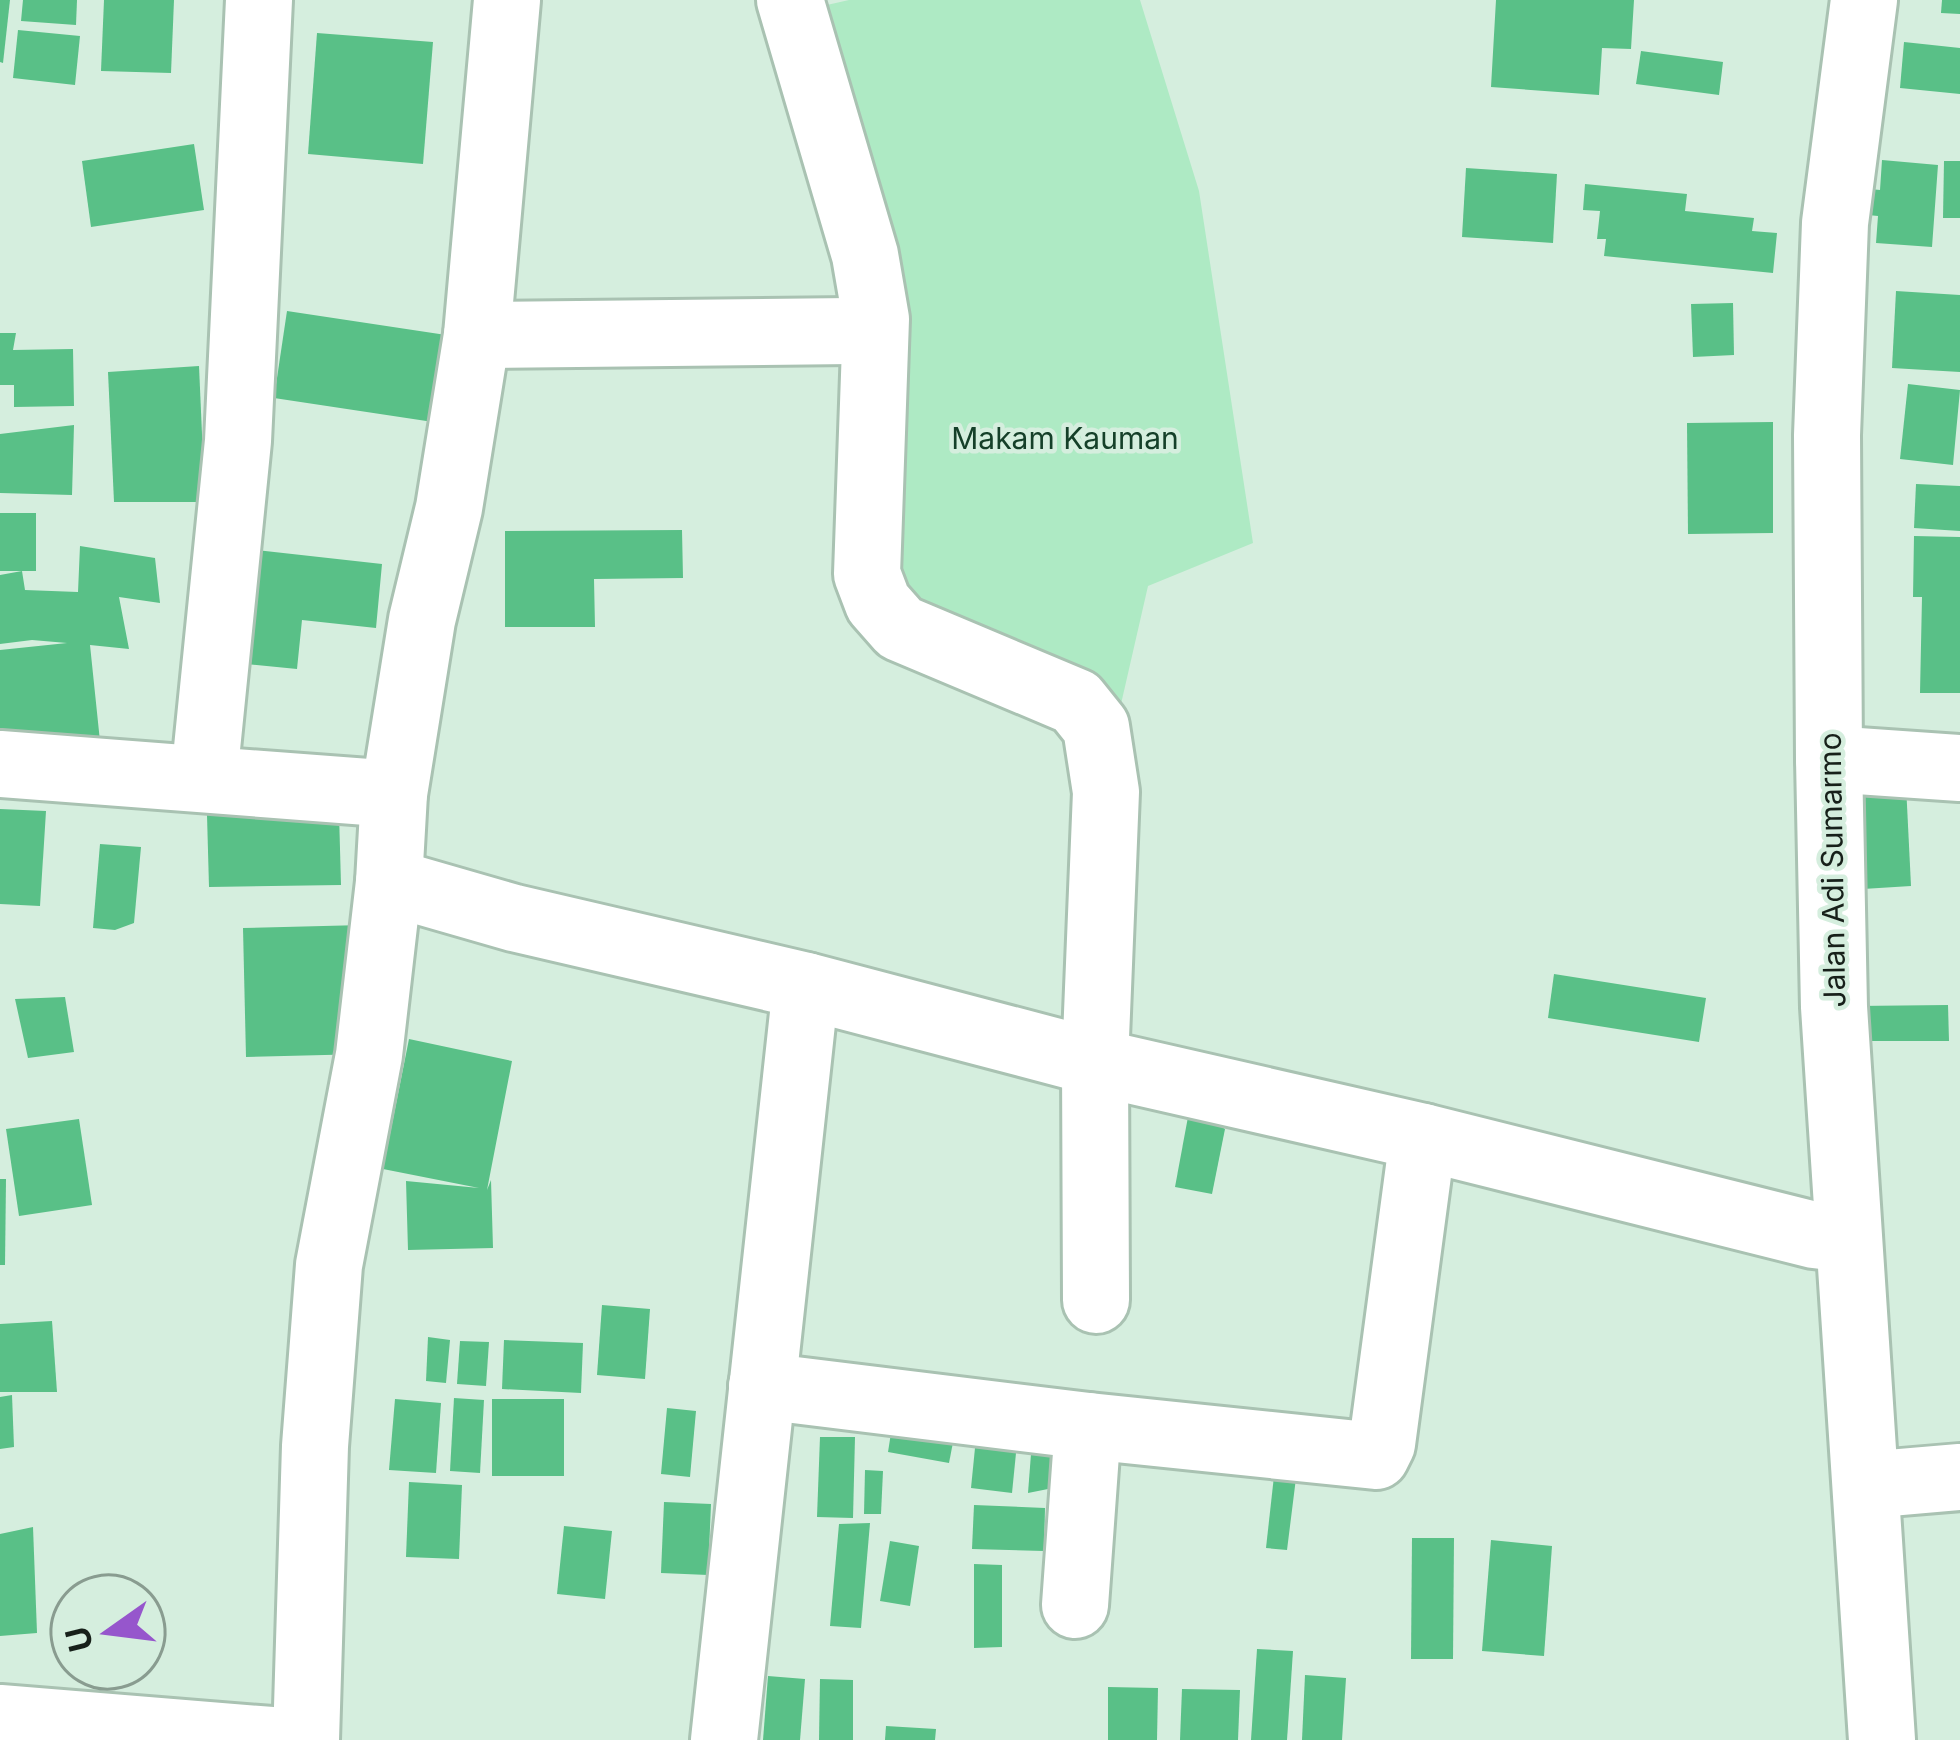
<svg xmlns="http://www.w3.org/2000/svg" width="1960" height="1740" viewBox="0 0 1960 1740" font-family="Inter,sans-serif">
	<style>
		.green { fill: #aeeac4 }
		.building { fill: #59c087 }
		.lines { fill: none; stroke-linecap: round; stroke-linejoin: round }
		.minor-casing { stroke: #a9c2b2; stroke-width: 72 }
		.major-casing { stroke: #a9c2b2; stroke-width: 72 }
		.minor { stroke: #fff; stroke-width: 66 }
		.major { stroke: #fff; stroke-width: 66 }
		.labels { text-anchor: middle; dominant-baseline: central; stroke-width: 9; stroke-linejoin: round; paint-order: stroke }
		.park-label { font-size: 30px; fill: #154029; stroke: #d5eede }
		.street-label { font-size: 30px; fill: #17201a; stroke: #d5eede }
	</style>
	<rect width="100%" height="100%" fill="#d5eede"/>
	<polygon class="green" points="849,0 1140,0 1199,191 1253,543 1148,586 1121,704 891,589 818,7"/>
	<g class="building">
		<polygon points="0,0 10,0 3,63 0,62"/>
		<polygon points="23,0 77,0 76,25 21,21"/>
		<polygon points="104,0 174,0 171,73 101,71"/>
		<polygon points="1496,0 1634,0 1631,49 1602,48 1599,95 1491,87"/>
		<polygon points="1942,0 1960,0 1960,14 1941,13"/>
		<polygon points="18,30 80,36 75,85 13,78"/>
		<polygon points="317,33 433,42 423,164 308,154"/>
		<polygon points="1904,42 1960,48 1960,94 1900,88"/>
		<polygon points="1641,51 1723,62 1719,95 1636,84"/>
		<polygon points="194,144 204,210 91,227 82,161"/>
		<polygon points="1882,160 1938,165 1932,247 1876,243 1878,216 1858,214 1860,188 1880,190"/>
		<polygon points="1944,161 1960,161 1960,218 1943,218"/>
		<polygon points="1466,168 1557,174 1553,243 1462,237"/>
		<polygon points="1585,184 1687,194 1685,211 1754,218 1752,231 1777,233 1773,273 1604,256 1606,239 1597,239 1600,211 1583,210"/>
		<polygon points="1896,291 1960,295 1960,372 1892,368"/>
		<polygon points="1733,303 1734,355 1693,357 1691,304"/>
		<polygon points="287,311 446,335 433,422 274,398"/>
		<polygon points="0,333 16,333 13,350 73,349 74,406 14,407 14,385 0,385"/>
		<polygon points="199,366 205,502 114,502 108,372"/>
		<polygon points="1908,384 1960,390 1953,465 1900,459"/>
		<polygon points="1773,422 1773,533 1688,534 1687,423"/>
		<polygon points="74,425 72,495 0,493 0,434"/>
		<polygon points="1916,484 1960,486 1960,531 1914,528"/>
		<rect x="0" y="513" width="36" height="58"/>
		<polygon points="682,530 683,578 594,579 595,627 505,627 505,531"/>
		<polygon points="1914,536 1960,537 1960,693 1920,693 1922,597 1913,597"/>
		<polygon points="80,546 155,558 160,603 119,597 129,649 90,645 101,751 0,734 0,650 67,643 32,640 0,644 0,575 22,571 25,590 78,592"/>
		<polygon points="247,549 382,564 376,628 302,620 297,669 236,663"/>
		<polygon points="1906,785 1911,886 1863,889 1858,788"/>
		<polygon points="0,809 46,811 40,906 0,904"/>
		<polygon points="339,813 341,885 209,887 207,815"/>
		<polygon points="100,844 141,847 134,923 115,930 93,928"/>
		<polygon points="363,925 365,1054 246,1057 243,928"/>
		<polygon points="1554,974 1706,998 1699,1042 1548,1018"/>
		<polygon points="65,997 74,1052 28,1058 15,999"/>
		<polygon points="1948,1005 1949,1041 1856,1041 1856,1006"/>
		<polygon points="409,1039 512,1061 487,1190 491,1180 493,1248 408,1250 406,1181 479,1188 383,1169"/>
		<polygon points="1190,1106 1225,1129 1212,1194 1175,1187"/>
		<polygon points="79,1119 92,1205 19,1216 6,1129"/>
		<polygon points="0,1179 6,1179 5,1265 0,1265"/>
		<polygon points="602,1305 650,1309 645,1379 597,1375"/>
		<polygon points="52,1321 57,1392 0,1392 0,1324"/>
		<polygon points="428,1337 450,1340 446,1383 426,1381"/>
		<polygon points="504,1340 583,1343 581,1393 502,1389"/>
		<polygon points="460,1341 489,1342 486,1386 457,1384"/>
		<polygon points="12,1395 14,1447 0,1449 0,1397"/>
		<polygon points="454,1398 484,1400 480,1473 450,1471"/>
		<polygon points="395,1399 441,1403 436,1473 389,1470"/>
		<rect x="492" y="1399" width="72" height="77"/>
		<polygon points="667,1408 696,1411 690,1477 661,1474"/>
		<polygon points="893,1420 955,1432 949,1463 888,1452"/>
		<polygon points="977,1428 1018,1433 1012,1493 971,1488"/>
		<polygon points="820,1437 855,1437 853,1518 817,1517"/>
		<polygon points="1032,1441 1061,1443 1058,1487 1028,1493"/>
		<polygon points="1275,1467 1297,1470 1287,1550 1266,1548"/>
		<polygon points="865,1470 883,1471 881,1514 864,1514"/>
		<polygon points="409,1482 462,1485 459,1559 406,1557"/>
		<polygon points="664,1502 711,1504 708,1575 661,1573"/>
		<polygon points="974,1505 1045,1508 1044,1551 972,1549"/>
		<polygon points="870,1523 861,1628 830,1626 839,1524"/>
		<polygon points="564,1526 612,1531 605,1599 557,1594"/>
		<polygon points="33,1527 37,1633 0,1636 0,1534"/>
		<polygon points="1412,1538 1454,1538 1453,1659 1411,1659"/>
		<polygon points="1491,1540 1552,1546 1544,1656 1482,1651"/>
		<polygon points="890,1541 919,1546 910,1606 880,1601"/>
		<polygon points="974,1564 1002,1565 1002,1647 974,1648"/>
		<polygon points="1257,1649 1293,1651 1287,1740 1251,1740"/>
		<polygon points="1305,1675 1346,1678 1342,1740 1302,1740"/>
		<polygon points="768,1676 805,1679 800,1740 763,1740"/>
		<polygon points="820,1679 853,1680 853,1740 819,1740"/>
		<polygon points="1108,1687 1158,1688 1157,1740 1108,1740"/>
		<polygon points="1182,1689 1240,1690 1238,1740 1180,1740"/>
		<polygon points="886,1726 936,1729 935,1740 885,1740"/>
	</g>
	<g class="lines">
		<g class="minor-casing">
			<g id="minor">
				<polyline points="790,0 865,255 876,319 867,574 878,603 900,628 1076,702 1096,727 1106,792 1095,1062 1096,1300"/>
				<polyline points="477,335 852,331"/>
				<polyline points="1829,759 1960,768"/>
				<polyline points="0,764 394,794"/>
				<polyline points="204,778 238,441 259,0"/>
				<polyline points="389,882 514,918 806,986 1095,1062 1423,1137 1814,1235 1848,1239"/>
				<polyline points="762,1386 1088,1426 1376,1456 1382,1444 1423,1137"/>
				<polyline points="1866,1485 1960,1477"/>
				<polyline points="1075,1605 1088,1426"/>
				<polyline points="0,1718 271,1740"/>
				<polyline points="306,1740 315,1446 329,1265 369,1055 389,882 394,794 422,620 449,508 477,335 507,0"/>
				<polyline points="724,1740 806,986"/>
			</g>
		</g>
		<g class="major-casing">
			<polyline id="major" points="1864,0 1835,223 1827,435 1829,759 1834,1007 1882,1740"/>
		</g>
		<use href="#minor" class="minor"/>
		<use href="#major" class="major"/>
	</g>
	<g class="labels">
		<g class="park-label">
			<text x="1065" y="438">Makam Kauman</text>
		</g>
		<g class="street-label">
			<text transform="translate(1832 870) rotate(-91)">Jalan Adi Sumarmo</text>
		</g>
	</g>
	<g transform="translate(108 1632) rotate(256)"><circle r="57" fill="#d5eede" stroke="#899c90" stroke-width="3"/>
	<path d="M0-9L21 45L0 30L-21 45Z" fill="#9656cc"/>
	<text y="-18" font-size="33" font-weight="bold" text-anchor="middle" fill="#17201a">U</text>
	</g>
</svg>
